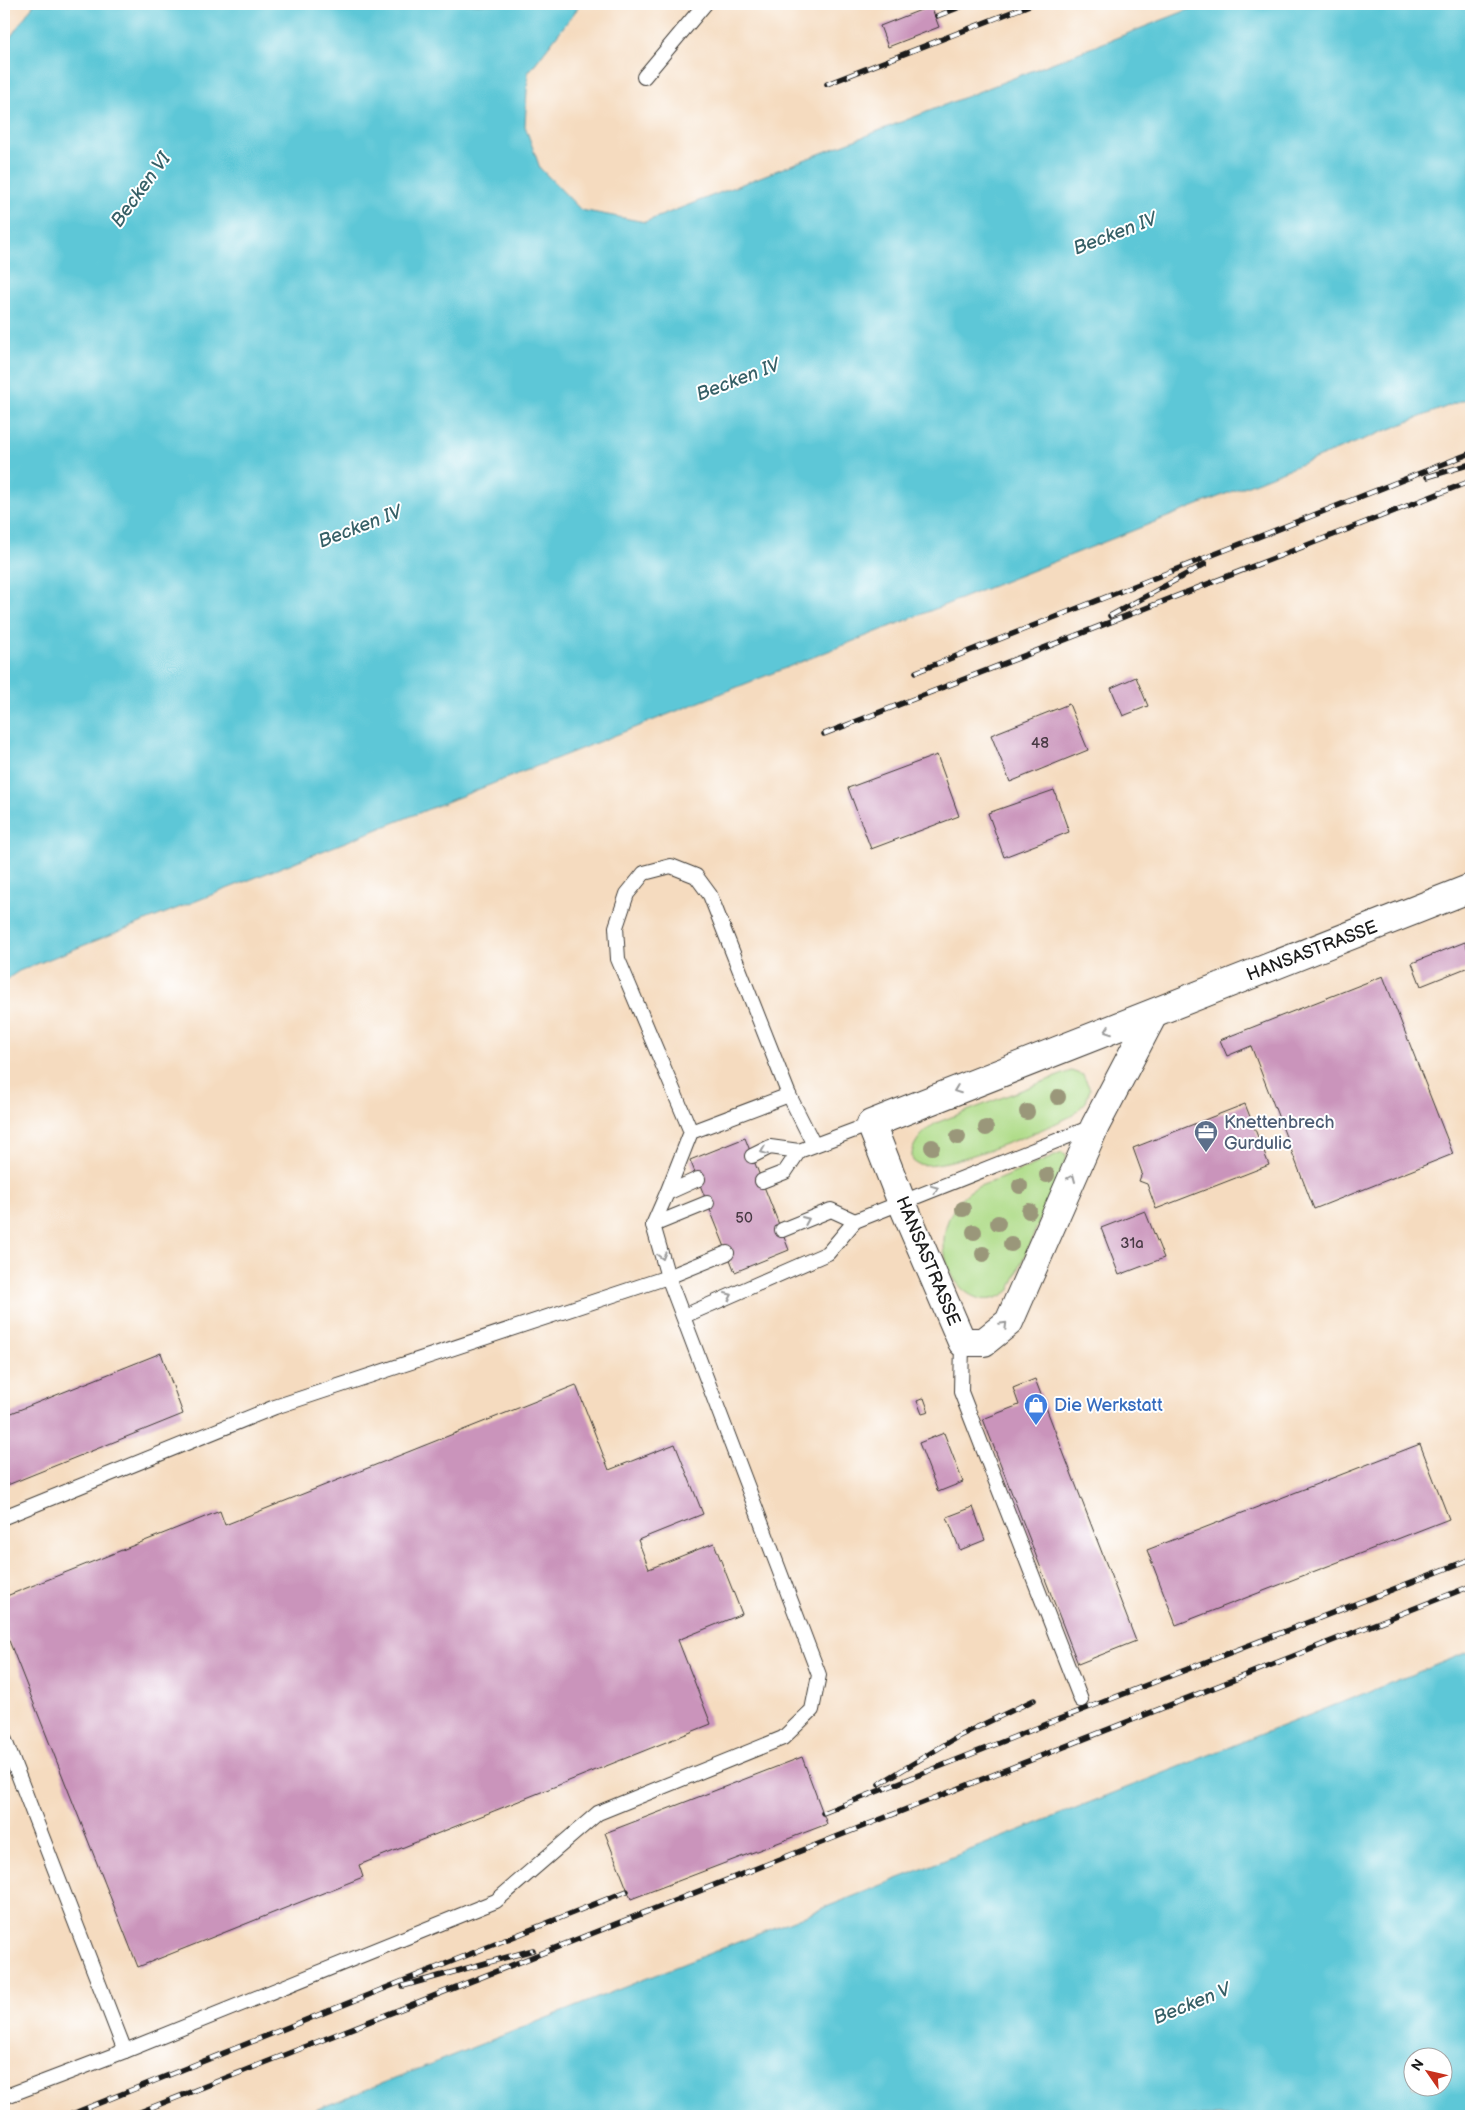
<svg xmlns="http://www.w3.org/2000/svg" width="1475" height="2120" viewBox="0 0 1475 2120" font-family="'Balsamiq Sans',sans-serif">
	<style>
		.green { fill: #aedb87; stroke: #657c52 }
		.water { fill: #5dc7d7; stroke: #3c727a; fill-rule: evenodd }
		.building { fill: #ca94bb }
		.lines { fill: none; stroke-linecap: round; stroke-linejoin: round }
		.service-casing { stroke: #3d3934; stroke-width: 16 }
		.minor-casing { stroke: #3d3934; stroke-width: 30 }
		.service { stroke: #fff; stroke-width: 14 }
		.minor { stroke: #fff; stroke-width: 28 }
		.rail-casing { stroke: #1c1c1c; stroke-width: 5.5 }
		.rail { stroke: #fff; stroke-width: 4; stroke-dasharray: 11; stroke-linecap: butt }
		.tree { fill: #9a977a }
		.oneway { stroke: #999 }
		.labels { text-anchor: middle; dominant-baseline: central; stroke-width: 4; stroke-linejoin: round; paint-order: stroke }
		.number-label { font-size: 15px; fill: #483a44 }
		.street-label { font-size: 18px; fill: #1c1c1c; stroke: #fff }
		.service-label { font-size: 18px; fill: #4e5e75; stroke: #fff; text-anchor: start }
		.shop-label { font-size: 18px; fill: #366cbe; stroke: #fff; text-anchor: start }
		.water-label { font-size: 19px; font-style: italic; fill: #366067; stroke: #fff }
	</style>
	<rect width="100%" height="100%" fill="#fff"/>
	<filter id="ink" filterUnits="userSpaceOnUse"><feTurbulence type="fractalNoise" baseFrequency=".02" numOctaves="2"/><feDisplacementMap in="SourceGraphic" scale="10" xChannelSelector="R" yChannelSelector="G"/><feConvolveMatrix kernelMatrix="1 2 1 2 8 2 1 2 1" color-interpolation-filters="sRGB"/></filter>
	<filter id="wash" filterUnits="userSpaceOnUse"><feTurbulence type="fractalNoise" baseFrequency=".0096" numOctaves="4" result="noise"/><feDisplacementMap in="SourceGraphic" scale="20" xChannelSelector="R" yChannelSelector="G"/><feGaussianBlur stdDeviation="1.12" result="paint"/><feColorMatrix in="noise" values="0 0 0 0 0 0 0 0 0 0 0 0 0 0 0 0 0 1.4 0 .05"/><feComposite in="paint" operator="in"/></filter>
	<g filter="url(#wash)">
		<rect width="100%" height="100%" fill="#f5dbbf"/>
		<g class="green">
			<path d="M1071,1071L1083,1075L1090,1089L1086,1102L1073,1115C1051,1127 929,1179 913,1161C908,1146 924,1131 936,1123Z"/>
			<path d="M1062,1153L1067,1156L1010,1290C964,1329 912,1238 969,1192C977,1186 988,1183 997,1180C1019,1171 1040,1162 1062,1153Z"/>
		</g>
		<g class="water">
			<polygon points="34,4 581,4 528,73 525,126 540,168 581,210 645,222 1203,4 1471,4 1471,397 19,971 4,981 4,46"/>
			<path d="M1471,1651V2116H300ZM1412,2058H1442V2088H1412Z"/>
		</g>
		<g id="blocks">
			<g class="building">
				<polygon points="931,6 939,27 888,47 880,26"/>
				<polygon points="1136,677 1148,706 1123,716 1111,688"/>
				<polygon points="1069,704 1088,750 1010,782 991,735"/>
				<polygon points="937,755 959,816 871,849 848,788"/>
				<polygon points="1054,790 1069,832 1004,857 988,813"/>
				<polygon points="1465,942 1471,959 1471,966 1421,986 1412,963"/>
				<polygon points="1383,976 1453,1154 1314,1209 1251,1046 1227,1056 1220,1040"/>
				<polygon points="1245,1104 1269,1165 1156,1209 1147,1184 1139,1181 1142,1173 1133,1148"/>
				<polygon points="745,1138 789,1250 735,1272 690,1160"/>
				<polygon points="1145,1211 1164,1258 1119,1275 1101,1228"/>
				<polygon points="161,1353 183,1414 5,1486 4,1416"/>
				<polygon points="1035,1379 1136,1641 1078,1664 983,1419 1019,1405 1013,1388"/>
				<polygon points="576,1385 609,1470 675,1444 703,1514 638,1540 649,1569 714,1543 742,1614 678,1640 711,1724 359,1865 363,1877 138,1967 4,1628 4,1597 220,1511 225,1525"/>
				<polygon points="924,1398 929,1412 922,1414 917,1401"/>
				<polygon points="944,1433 963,1482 938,1492 919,1443"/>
				<polygon points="1420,1444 1449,1519 1176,1625 1147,1550"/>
				<polygon points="973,1507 985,1540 960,1550 947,1517"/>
				<polygon points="802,1757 827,1824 631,1899 605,1833"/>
			</g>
		</g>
	</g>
	<g filter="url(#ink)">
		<use href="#blocks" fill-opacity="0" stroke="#3d3934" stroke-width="1"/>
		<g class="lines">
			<g class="service-casing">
				<g id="service">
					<polyline points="644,77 705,4"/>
					<polyline points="789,1095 814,1145"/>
					<polyline points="752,1156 770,1147 799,1151 871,1124"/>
					<polyline points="698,1179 667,1193 653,1225 668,1277 727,1253"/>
					<polyline points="762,1181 785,1172 799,1151"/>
					<polyline points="667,1193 691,1132 789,1095 710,895 696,876 671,866 644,873 627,894 616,927 618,959 691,1132"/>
					<polyline points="653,1225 707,1203"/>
					<polyline points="782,1230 831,1210 855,1221"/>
					<polyline points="684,1316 828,1253 855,1221 1094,1126"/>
					<polyline points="962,1342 961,1392 1081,1700"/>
					<polyline points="4,1517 275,1407 668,1277 819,1675 812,1710 783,1738 598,1813 496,1901 125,2051 4,2097"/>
					<polyline points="4,1738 125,2051"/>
				</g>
			</g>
			<g class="minor-casing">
				<polyline id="minor" points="1154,1013 1095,1126 1009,1322 984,1342 962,1342 902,1203 871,1124 1471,888"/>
			</g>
			<use href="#service" class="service"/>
			<use href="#minor" class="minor"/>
			<g class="rail-casing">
				<g id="rail">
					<polyline points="937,16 968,4"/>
					<polyline points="827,84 1032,4"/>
					<polyline points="1427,477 1471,464"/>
					<polyline points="1110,616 1205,564"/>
					<polyline points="916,672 1471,453"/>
					<polyline points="824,734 1471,481"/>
					<polyline points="879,1784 959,1736 1034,1700"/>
					<polyline points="823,1813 1067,1716 1471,1559"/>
					<polyline points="403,1986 533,1950"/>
					<polyline points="67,2116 627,1891"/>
					<polyline points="130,2116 1471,1586"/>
				</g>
			</g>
			<use href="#rail" class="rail"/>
		</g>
		<g class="tree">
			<circle cx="1058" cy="1097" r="8"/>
			<circle cx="1027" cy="1112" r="8"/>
			<circle cx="986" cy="1128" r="8"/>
			<circle cx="958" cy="1137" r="8"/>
			<circle cx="932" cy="1147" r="8"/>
			<circle cx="1047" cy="1175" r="8"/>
			<circle cx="1020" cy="1186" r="8"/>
			<circle cx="963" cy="1209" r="8"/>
			<circle cx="1029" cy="1211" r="8"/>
			<circle cx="998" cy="1223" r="8"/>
			<circle cx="974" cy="1232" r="8"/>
			<circle cx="1011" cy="1244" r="8"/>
			<circle cx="983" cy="1254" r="8"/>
		</g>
		<defs><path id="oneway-chevron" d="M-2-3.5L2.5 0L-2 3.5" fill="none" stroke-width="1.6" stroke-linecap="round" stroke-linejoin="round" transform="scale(1.25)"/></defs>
		<g class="oneway">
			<use href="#oneway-chevron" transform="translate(1108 1031) rotate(159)"/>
			<use href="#oneway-chevron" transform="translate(957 1090) rotate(159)"/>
			<use href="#oneway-chevron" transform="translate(764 1151) rotate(158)"/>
			<use href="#oneway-chevron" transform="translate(1072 1178) rotate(-66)"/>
			<use href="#oneway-chevron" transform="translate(935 1189) rotate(-22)"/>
			<use href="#oneway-chevron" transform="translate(806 1220) rotate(-23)"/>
			<use href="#oneway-chevron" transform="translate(662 1256) rotate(74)"/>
			<use href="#oneway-chevron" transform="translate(729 1296) rotate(-24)"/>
			<use href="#oneway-chevron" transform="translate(1004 1325) rotate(-45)"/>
		</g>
	</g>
	<defs>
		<g id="office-pin" transform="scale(1.25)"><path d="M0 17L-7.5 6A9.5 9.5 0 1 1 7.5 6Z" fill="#5c6f8a" stroke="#fff"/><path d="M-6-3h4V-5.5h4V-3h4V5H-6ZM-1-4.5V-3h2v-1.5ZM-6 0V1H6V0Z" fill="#fff"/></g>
		<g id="shop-pin" transform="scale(1.25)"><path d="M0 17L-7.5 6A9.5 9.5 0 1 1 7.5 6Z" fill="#3f7fe0" stroke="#fff"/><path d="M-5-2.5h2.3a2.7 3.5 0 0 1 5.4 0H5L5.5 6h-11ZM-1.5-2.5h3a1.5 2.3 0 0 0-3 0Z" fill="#fff"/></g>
	</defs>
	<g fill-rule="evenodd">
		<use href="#office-pin" x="1206" y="1132"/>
		<use href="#shop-pin" x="1036" y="1405"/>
	</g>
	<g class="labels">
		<g class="number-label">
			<text x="1040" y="743">48</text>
			<text x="744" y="1218">50</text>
			<text x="1132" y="1243">31a</text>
		</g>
		<g class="street-label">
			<text transform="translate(1312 951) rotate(-21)">HANSASTRASSE</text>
			<text transform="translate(928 1261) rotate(67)">HANSASTRASSE</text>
		</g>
		<g class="service-label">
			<text x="1224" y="1122">Knettenbrech<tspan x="1224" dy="21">Gurdulic</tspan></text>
		</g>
		<g class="shop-label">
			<text x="1054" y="1405">Die Werkstatt</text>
		</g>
		<g class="water-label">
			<text transform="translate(141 190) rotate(-54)">Becken VI</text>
			<text transform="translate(1115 234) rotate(-21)">Becken IV</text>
			<text transform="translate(738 380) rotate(-21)">Becken IV</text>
			<text transform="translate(360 527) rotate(-21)">Becken IV</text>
			<text transform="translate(1192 2004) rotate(-22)">Becken V</text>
		</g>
	</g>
	<rect width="1475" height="2120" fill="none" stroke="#fff" stroke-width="20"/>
	<g transform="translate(1428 2072) rotate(304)"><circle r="24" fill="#ffffff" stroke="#a4a4a4"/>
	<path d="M0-4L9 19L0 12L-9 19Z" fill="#c8321e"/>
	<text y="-8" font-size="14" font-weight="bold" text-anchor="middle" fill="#1c1c1c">N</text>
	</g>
</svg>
